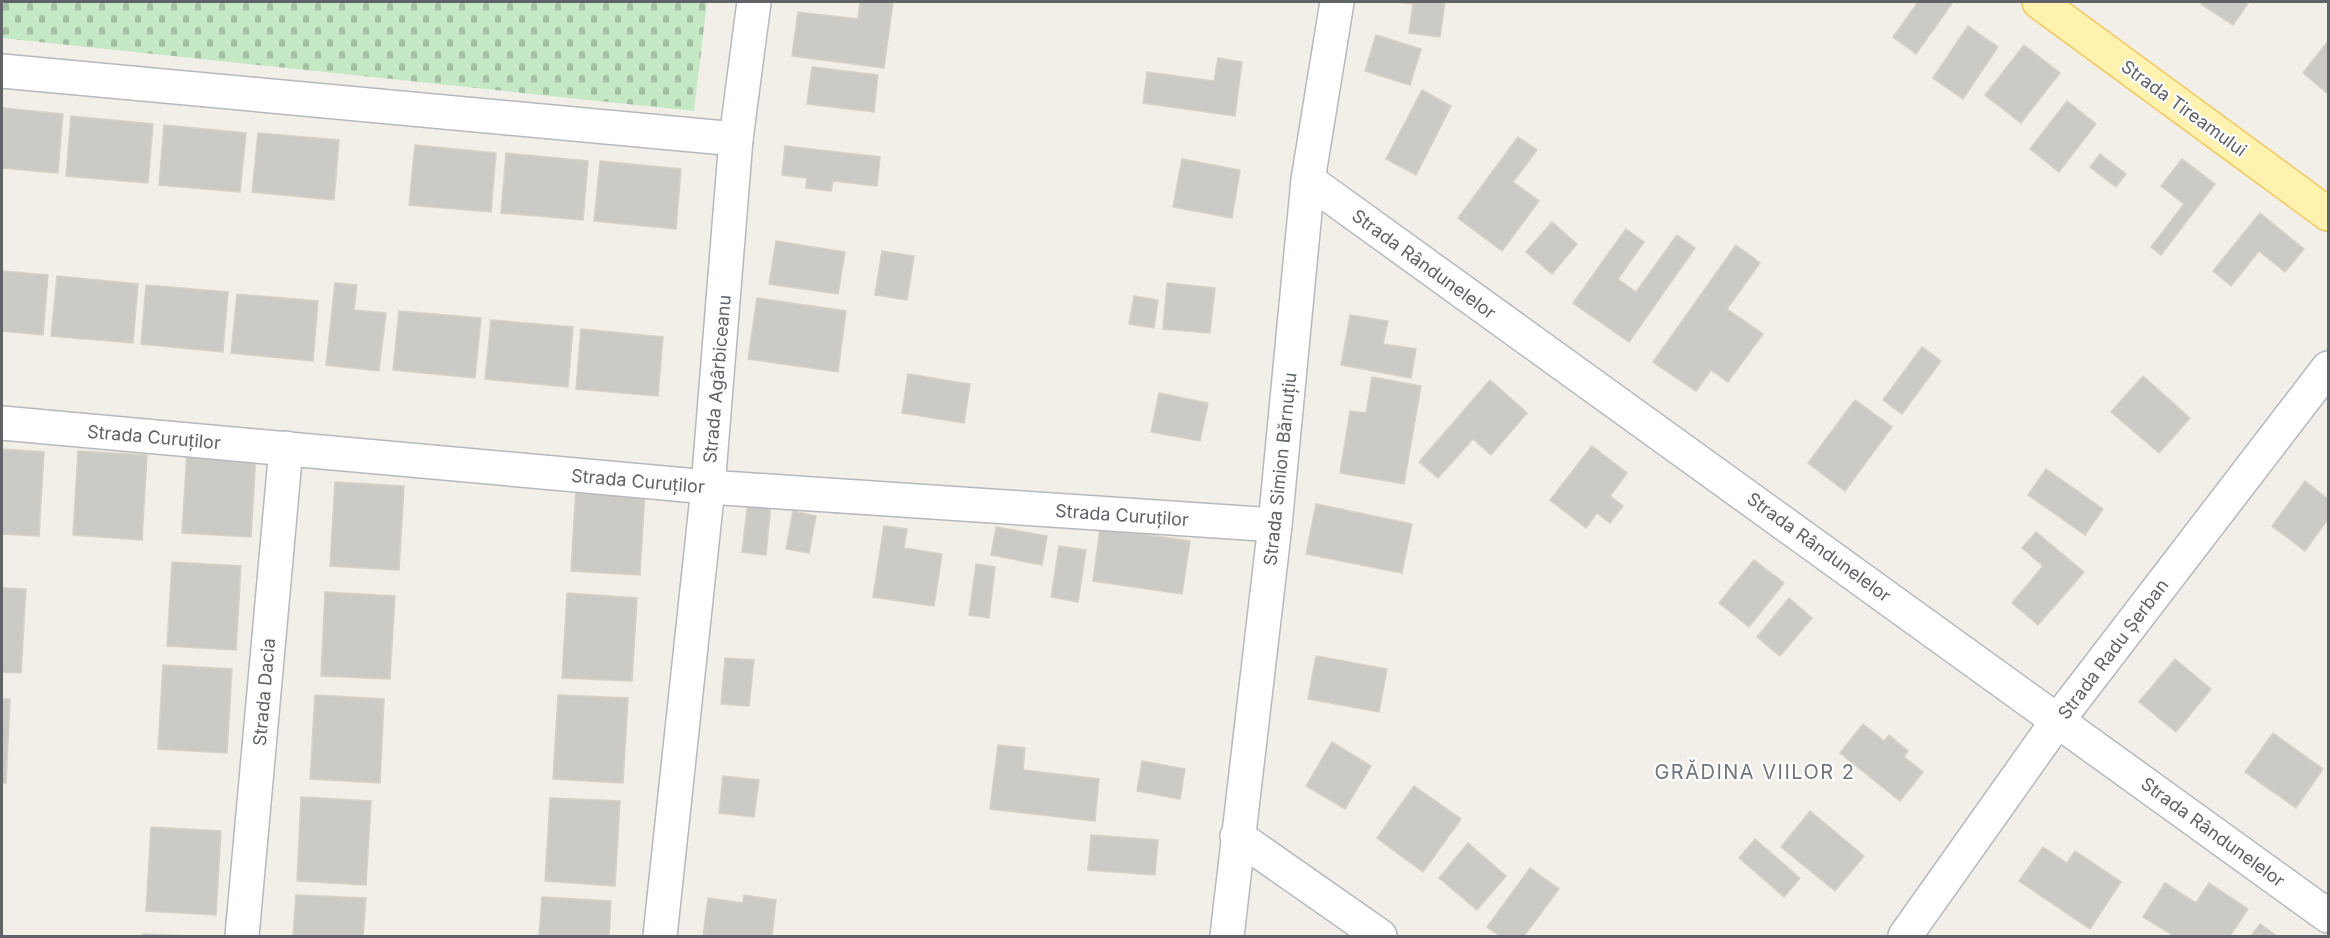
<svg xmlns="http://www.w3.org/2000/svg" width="2330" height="938" viewBox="0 0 2330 938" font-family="Inter,sans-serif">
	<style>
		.cemetery { fill: url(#cemetery-stones) }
		.building { fill: #cccac5; stroke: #d6d1c6; stroke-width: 1.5 }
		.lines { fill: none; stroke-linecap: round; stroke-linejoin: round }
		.minor-casing { stroke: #b5b8bc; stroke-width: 36 }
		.major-casing { stroke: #f2c960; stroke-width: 36 }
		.minor { stroke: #fff; stroke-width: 33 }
		.major { stroke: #fff2af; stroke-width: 33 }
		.labels { text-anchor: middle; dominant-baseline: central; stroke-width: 4.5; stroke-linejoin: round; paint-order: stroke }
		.street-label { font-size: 18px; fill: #5f6368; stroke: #fff }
		.neighbourhood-label { font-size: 20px; letter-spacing: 1.5px; fill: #70757a; stroke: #fff }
	</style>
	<defs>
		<pattern id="cemetery-stones" width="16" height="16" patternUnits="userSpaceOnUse" patternTransform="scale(1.5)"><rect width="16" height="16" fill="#c5e8c5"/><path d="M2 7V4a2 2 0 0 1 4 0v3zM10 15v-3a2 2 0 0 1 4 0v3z" fill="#a3c0a4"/></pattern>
	</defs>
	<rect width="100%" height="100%" fill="#f1efe8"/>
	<polygon class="cemetery" points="2,2 707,2 694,111 2,38"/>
	<g class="building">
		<polygon points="860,2 893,2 884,68 792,56 798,12 858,19"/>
		<polygon points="1398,2 1445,2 1440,37 1409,33 1413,4"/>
		<polygon points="1918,2 1953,2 1916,54 1893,37"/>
		<polygon points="2202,2 2249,2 2233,25 2201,4"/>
		<polygon points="1968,26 1998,47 1963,99 1933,78"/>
		<polygon points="1376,35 1421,49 1410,85 1365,71"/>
		<polygon points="2328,41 2328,94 2303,73"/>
		<polygon points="2024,45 2060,73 2021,123 1985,95"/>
		<polygon points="1218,58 1242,62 1235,116 1143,103 1147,72 1214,81"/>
		<polygon points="812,67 878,75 874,112 807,104"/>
		<polygon points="1422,90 1451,106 1416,175 1386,159"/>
		<polygon points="2067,101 2096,124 2059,172 2030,149"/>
		<polygon points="2,108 63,114 58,173 2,168"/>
		<polygon points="71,116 153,124 148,183 66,176"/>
		<polygon points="164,125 246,133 240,192 159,185"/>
		<polygon points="258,133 339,140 334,200 252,192"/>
		<polygon points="1518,137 1537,150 1513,182 1539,201 1502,251 1458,218"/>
		<polygon points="415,145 496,153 491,212 409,205"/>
		<polygon points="785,146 880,157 877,186 833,181 831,191 806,188 807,178 782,175"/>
		<polygon points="506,153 588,161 583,220 501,213"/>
		<polygon points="2100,154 2126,174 2116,187 2090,167"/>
		<polygon points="1182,159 1240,170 1232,218 1173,207"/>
		<polygon points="2182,159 2215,184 2161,255 2151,247 2184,204 2161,186"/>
		<polygon points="600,161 681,169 676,229 594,221"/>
		<polygon points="2260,213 2304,249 2285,272 2259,251 2231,286 2213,271"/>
		<polygon points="1552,222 1577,244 1552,274 1526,252"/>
		<polygon points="1626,229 1644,242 1618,279 1636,292 1677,235 1695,248 1629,342 1573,303"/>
		<polygon points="776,241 845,252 838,294 769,284"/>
		<polygon points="1736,245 1760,263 1727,309 1763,334 1728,382 1711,370 1696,391 1653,362"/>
		<polygon points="882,251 914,256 907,300 875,295"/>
		<polygon points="2,271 48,275 43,335 2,331"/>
		<polygon points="57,276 138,284 133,343 51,336"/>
		<polygon points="335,283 357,285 354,310 386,313 379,371 326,365"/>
		<polygon points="1167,283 1215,288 1210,333 1163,329"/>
		<polygon points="146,285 228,292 223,352 141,344"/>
		<polygon points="237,294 318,301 313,361 231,353"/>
		<polygon points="1134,296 1158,300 1154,328 1129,324"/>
		<polygon points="757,298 846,311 838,372 748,359"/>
		<polygon points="399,311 481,318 475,378 393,370"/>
		<polygon points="1350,315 1388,321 1383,344 1416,349 1411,378 1341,365"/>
		<polygon points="491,320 573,327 568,387 485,379"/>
		<polygon points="581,329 663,337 658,396 576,389"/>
		<polygon points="1922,347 1941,361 1902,414 1883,400"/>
		<polygon points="908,374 970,384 964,423 902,413"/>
		<polygon points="2143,376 2190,418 2159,453 2111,412"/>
		<polygon points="1372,377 1421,386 1404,484 1340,473 1350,411 1366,413"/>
		<polygon points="1490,380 1527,413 1491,455 1473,439 1438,478 1419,462"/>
		<polygon points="1159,393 1208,403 1200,441 1151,432"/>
		<polygon points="1855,400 1892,427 1845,491 1808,463"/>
		<polygon points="1592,446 1627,473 1610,496 1623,506 1610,523 1597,513 1586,528 1550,500"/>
		<polygon points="2,449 44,452 39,536 2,534"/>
		<polygon points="187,450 256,453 251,537 182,533"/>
		<polygon points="78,451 147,455 142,540 73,535"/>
		<polygon points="2046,469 2103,509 2085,535 2028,495"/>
		<polygon points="2305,481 2328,499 2328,519 2305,551 2272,526"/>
		<polygon points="335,482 404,486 399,570 330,566"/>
		<polygon points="576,487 645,491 640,575 571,571"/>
		<polygon points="749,492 772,494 766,555 742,552"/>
		<polygon points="1316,504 1412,524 1402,573 1306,554"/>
		<polygon points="793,511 816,516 809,553 786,549"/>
		<polygon points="884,526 907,529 904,548 942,554 934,606 873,597"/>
		<polygon points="996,527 1047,536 1042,565 991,555"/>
		<polygon points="1100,528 1190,541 1182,594 1093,581"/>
		<polygon points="2036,532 2084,572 2038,625 2012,603 2043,566 2022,548"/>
		<polygon points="1059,546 1086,550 1078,602 1051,597"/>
		<polygon points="1754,560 1784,583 1749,627 1719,603"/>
		<polygon points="172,562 241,566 236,650 167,646"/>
		<polygon points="976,564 995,567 989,618 969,615"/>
		<polygon points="2,588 26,589 21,673 2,672"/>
		<polygon points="325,592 395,596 390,679 321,676"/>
		<polygon points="567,593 637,598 632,681 562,678"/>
		<polygon points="1789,598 1812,618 1780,656 1757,637"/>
		<polygon points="1316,656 1387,669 1379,712 1308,699"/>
		<polygon points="725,658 754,660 749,706 721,704"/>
		<polygon points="2175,659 2211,689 2176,732 2139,702"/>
		<polygon points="163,665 232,669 227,753 158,749"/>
		<polygon points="315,695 384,699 380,783 310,779"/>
		<polygon points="558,695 628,698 623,783 553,779"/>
		<polygon points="2,699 10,699 6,783 2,783"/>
		<polygon points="1863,724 1884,741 1889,735 1908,751 1904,757 1923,772 1900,801 1840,753"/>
		<polygon points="2273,733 2323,769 2296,808 2245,772"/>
		<polygon points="1332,742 1371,766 1345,809 1306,786"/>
		<polygon points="998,745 1025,748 1023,770 1099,779 1095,821 990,809"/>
		<polygon points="1142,761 1185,769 1180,799 1137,791"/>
		<polygon points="723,776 759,780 754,817 719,813"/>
		<polygon points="1414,786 1461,819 1423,872 1377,838"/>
		<polygon points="301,797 371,801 366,885 297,881"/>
		<polygon points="550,798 620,801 615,886 545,881"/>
		<polygon points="1810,811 1864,856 1835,891 1781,847"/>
		<polygon points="151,827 221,831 216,915 146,911"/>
		<polygon points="1091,835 1158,840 1155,875 1088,870"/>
		<polygon points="1755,839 1800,878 1784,897 1739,858"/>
		<polygon points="1468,843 1506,876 1477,910 1439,878"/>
		<polygon points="2043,847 2067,863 2075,851 2121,882 2090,929 2019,881"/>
		<polygon points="1530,868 1559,889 1524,936 1500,936 1487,927"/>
		<polygon points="2165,883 2196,903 2209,883 2248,909 2230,936 2174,936 2143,917"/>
		<polygon points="296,895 366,898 363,936 293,936"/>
		<polygon points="744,895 776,900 772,936 703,936 708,898 743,903"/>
		<polygon points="542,897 611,901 609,936 539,936"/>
		<polygon points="2260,924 2277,936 2251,936"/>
		<polygon points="143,934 191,936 142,936"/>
	</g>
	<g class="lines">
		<g class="minor-casing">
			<g id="minor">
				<polyline points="2,71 736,139"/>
				<polyline points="1308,180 2328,916"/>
				<polyline points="2,423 708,487 1275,525"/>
				<polyline points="1237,836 1380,936"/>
				<polyline points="242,936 286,448"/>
				<polyline points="660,936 708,487 736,139 754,2"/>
				<polyline points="1227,936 1275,525 1308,180 1337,2"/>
				<polyline points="1905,936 2058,720 2328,368"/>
			</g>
		</g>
		<g class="major-casing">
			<polyline id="major" points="2039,2 2328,214"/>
		</g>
		<use href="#minor" class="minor"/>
		<use href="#major" class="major"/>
	</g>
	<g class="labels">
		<g class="street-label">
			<text transform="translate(2184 108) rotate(36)">Strada Tireamului</text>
			<text transform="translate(1424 264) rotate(36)">Strada Rândunelelor</text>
			<text transform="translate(717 379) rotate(-85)">Strada Agârbiceanu</text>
			<text transform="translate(154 437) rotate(5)">Strada Curuților</text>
			<text transform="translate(1280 469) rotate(-84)">Strada Simion Bărnuțiu</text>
			<text transform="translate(638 481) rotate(5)">Strada Curuților</text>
			<text transform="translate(1122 515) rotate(4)">Strada Curuților</text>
			<text transform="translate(1819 547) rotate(36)">Strada Rândunelelor</text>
			<text transform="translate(2113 649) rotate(-53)">Strada Radu Șerban</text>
			<text transform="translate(264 692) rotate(-85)">Strada Dacia</text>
			<text transform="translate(2213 832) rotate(36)">Strada Rândunelelor</text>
		</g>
		<g class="neighbourhood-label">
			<text x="1755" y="772">GRĂDINA VIILOR 2</text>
		</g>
	</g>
	<rect width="2330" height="938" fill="none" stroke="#5f6368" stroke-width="6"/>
</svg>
